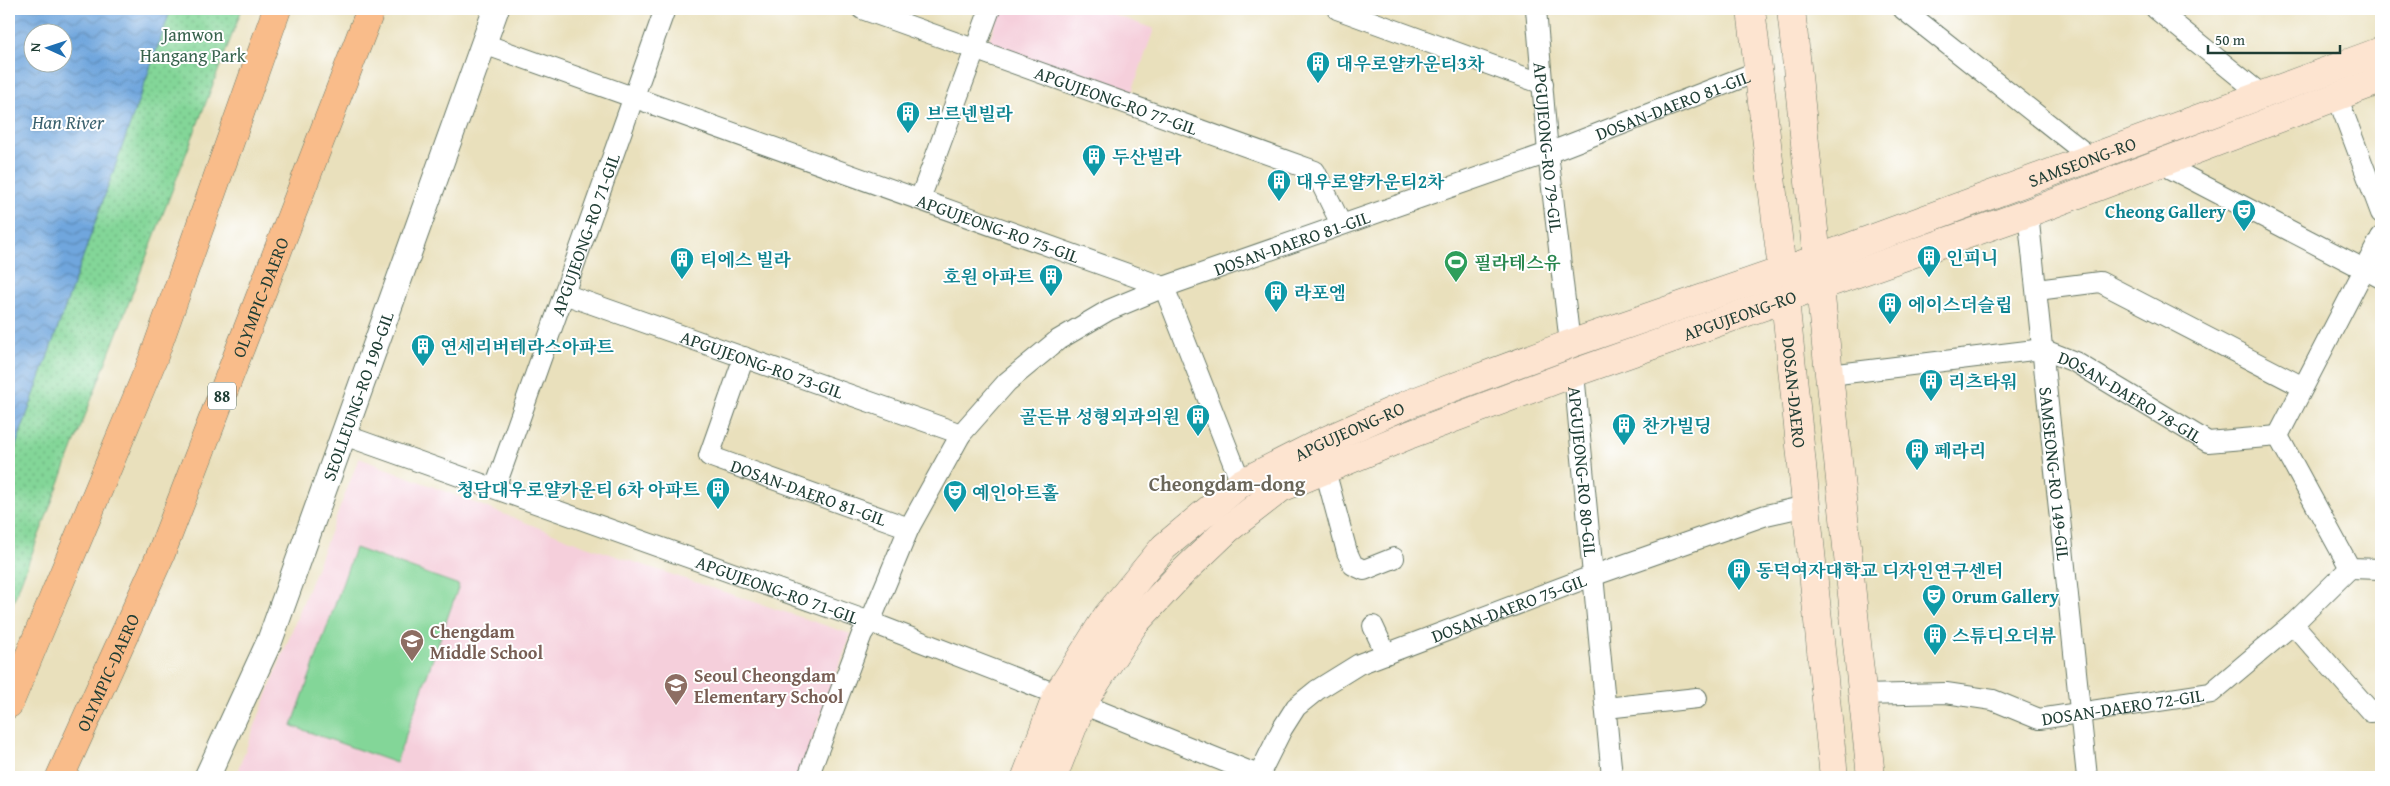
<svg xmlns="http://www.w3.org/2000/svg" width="2390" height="786" viewBox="0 0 2390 786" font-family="'Gentium Book Plus','Noto Serif KR',serif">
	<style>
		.built { fill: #f5cfdb }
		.park { fill: url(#park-dots); stroke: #518a66 }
		.pitch { fill: #83d698; stroke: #518a66 }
		.water { fill: url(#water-waves); stroke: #477288; fill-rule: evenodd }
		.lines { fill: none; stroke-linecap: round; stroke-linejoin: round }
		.minor-casing { stroke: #667664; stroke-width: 22 }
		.tertiary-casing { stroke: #667664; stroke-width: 27 }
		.secondary-casing { stroke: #667664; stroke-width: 29 }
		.trunk-casing { stroke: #667664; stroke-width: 29 }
		.minor { stroke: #fff; stroke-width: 20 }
		.tertiary { stroke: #fff; stroke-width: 25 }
		.secondary { stroke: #fde4d0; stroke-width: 28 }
		.trunk { stroke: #f9bc8a; stroke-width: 28 }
		.labels { text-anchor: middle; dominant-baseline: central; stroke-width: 4; stroke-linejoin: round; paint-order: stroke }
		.shield { fill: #fff; stroke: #627771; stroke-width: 1 }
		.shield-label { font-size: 16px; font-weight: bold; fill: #1f3d34 }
		.park-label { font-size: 18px; fill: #38634d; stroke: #fff }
		.culture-label { font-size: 18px; font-weight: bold; fill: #0d838f; stroke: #fff; text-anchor: start }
		.street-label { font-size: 18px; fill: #1f3d34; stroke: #fff }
		.leisure-label { font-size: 18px; font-weight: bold; fill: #27864d; stroke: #fff; text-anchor: start }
		.education-label { font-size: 18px; font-weight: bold; fill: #785e54; stroke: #fff; text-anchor: start }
		.water-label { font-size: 19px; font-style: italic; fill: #3b626f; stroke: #fff }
		.quarter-label { font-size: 20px; font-weight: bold; fill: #6a6659; stroke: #fff }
	</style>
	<defs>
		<pattern id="park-dots" width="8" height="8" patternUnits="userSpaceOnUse" patternTransform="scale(1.25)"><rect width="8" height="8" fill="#83d698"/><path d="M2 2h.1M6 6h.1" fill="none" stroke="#6baf7d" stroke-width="1.8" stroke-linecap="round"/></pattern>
		<pattern id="water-waves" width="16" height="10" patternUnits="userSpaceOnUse" patternTransform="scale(1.25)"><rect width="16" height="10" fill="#6fa6dd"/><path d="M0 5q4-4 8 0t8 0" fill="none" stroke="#5b88b4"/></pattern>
	</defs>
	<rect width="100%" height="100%" fill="#fff"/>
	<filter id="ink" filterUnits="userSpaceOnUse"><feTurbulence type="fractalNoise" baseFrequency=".02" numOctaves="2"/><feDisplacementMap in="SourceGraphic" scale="10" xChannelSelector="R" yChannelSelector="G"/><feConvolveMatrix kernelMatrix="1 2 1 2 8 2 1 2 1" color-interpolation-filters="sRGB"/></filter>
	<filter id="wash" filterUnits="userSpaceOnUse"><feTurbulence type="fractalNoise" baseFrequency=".0096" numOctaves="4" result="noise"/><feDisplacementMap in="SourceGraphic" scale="20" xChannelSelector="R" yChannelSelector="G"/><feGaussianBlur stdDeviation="1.12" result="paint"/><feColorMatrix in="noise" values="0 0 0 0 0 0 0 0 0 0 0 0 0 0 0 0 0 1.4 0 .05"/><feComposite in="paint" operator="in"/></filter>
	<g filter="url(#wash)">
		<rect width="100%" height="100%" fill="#e9e0bc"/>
		<g class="built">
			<polygon points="1000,9 1099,9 1154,29 1131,95 987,46"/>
			<polygon points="359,458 586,546 851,634 799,777 235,777"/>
		</g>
		<polygon class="park" points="171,9 242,9 9,613 9,465"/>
		<polygon class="pitch" points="355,548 459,585 396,763 292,726"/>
		<path class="water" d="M9,9H171L9,465ZM32,32H62V62H32Z"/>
	</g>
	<g filter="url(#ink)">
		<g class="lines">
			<g class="minor-casing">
				<g id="minor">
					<path id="s1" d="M862,9L1315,171L1341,224"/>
					<polyline points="1337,9 1543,84"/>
					<path id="s2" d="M1536,9L1548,153L1570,344"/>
					<polyline points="1903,9 2090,157"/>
					<polyline points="2156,9 2262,95"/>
					<path id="s3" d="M484,44L1164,287L1241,483"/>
					<polyline points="2337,96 2381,213"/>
					<polyline points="2160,163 2381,278"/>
					<polyline points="920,199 990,9"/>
					<path id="s4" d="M2028,213L2087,777"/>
					<polyline points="2037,290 2100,282 2303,387"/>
					<path id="s5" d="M564,294L961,434"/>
					<path id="s6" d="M744,357L709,456L909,528"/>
					<path id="s7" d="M1574,373L1612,777"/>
					<path id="s8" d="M1830,375L2042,349L2075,362L2208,442L2278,436"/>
					<path id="s9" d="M344,435L870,622L1082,704L1263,777"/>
					<polyline points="2278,436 2381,237"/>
					<polyline points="2278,436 2350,568 2381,569"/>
					<polyline points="1325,470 1347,552 1353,565 1364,570 1394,558"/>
					<path id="s10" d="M495,488L665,9"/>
					<polyline points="2293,624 2371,712 2381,711"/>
					<polyline points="1373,626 1386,654"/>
					<path id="s11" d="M1862,695L1946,693L1993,700L2039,719L2211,693L2293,624L2350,568"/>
					<polyline points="1606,708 1697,698"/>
					<path id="s12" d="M808,777L862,634L870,622L909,528L961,434L1007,382L1058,340L1109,310L1164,287L1548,153L1759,71"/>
					<path id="s13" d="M1258,777L1282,729L1296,707L1317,690L1359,664L1592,576L1766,515L1806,506"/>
				</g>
			</g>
			<g class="tertiary-casing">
				<g id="tertiary">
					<path id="s14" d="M207,777L270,640L496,9"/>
				</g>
			</g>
			<g class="secondary-casing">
				<g id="secondary">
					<path id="s15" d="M1751,9L1782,270L1834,777"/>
					<polyline points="1791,9 1871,777"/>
					<path id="s16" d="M1026,777L1057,695L1107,616L1164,547L1241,483L1322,442L1408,404L1570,344L1817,259L2381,51"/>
					<path id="s17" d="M1053,777L1082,704L1134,624L1180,575L1228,529L1281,488L1409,435L1574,373L2028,213L2381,80"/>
				</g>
			</g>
			<g class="trunk-casing">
				<g id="trunk">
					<polyline points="9,704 153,359 277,9"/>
					<path id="s18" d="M60,777L160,556L371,9"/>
				</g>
			</g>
			<use href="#minor" class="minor"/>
			<use href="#tertiary" class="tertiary"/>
			<use href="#secondary" class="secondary"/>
			<use href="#trunk" class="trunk"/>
		</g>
	</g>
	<defs>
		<g id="building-pin" transform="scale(1.25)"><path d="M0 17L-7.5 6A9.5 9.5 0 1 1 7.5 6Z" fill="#0f9aa8" stroke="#fff"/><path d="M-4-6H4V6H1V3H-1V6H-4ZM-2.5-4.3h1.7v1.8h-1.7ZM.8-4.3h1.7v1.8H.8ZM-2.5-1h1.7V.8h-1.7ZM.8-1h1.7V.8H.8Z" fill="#fff"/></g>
		<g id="theatre-pin" transform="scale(1.25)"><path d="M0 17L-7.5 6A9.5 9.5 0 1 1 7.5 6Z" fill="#0f9aa8" stroke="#fff"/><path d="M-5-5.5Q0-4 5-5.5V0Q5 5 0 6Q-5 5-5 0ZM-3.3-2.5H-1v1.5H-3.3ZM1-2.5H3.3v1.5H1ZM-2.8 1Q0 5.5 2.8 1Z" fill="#fff"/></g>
		<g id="stadium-pin" transform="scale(1.25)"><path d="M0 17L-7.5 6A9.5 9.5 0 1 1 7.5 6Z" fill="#2e9e5b" stroke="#fff"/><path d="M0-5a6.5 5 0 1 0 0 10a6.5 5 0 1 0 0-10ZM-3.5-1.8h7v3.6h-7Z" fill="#fff"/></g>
		<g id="school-pin" transform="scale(1.25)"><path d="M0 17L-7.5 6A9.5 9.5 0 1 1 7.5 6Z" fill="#8d6e63" stroke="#fff"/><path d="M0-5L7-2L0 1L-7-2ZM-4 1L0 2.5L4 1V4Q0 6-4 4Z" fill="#fff"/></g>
	</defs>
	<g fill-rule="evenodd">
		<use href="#building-pin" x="1318" y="63"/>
		<use href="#building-pin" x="908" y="113"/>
		<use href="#building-pin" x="1094" y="156"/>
		<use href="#building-pin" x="1279" y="181"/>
		<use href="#theatre-pin" x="2244" y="211"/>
		<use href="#building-pin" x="1929" y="257"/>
		<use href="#building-pin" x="682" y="259"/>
		<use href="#stadium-pin" x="1456" y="262"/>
		<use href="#building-pin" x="1051" y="276"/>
		<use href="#building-pin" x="1276" y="292"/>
		<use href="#building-pin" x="1890" y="304"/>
		<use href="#building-pin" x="423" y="346"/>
		<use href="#building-pin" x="1931" y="381"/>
		<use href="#building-pin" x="1198" y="416"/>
		<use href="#building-pin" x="1624" y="425"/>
		<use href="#building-pin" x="1917" y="450"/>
		<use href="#building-pin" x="718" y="489"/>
		<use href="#theatre-pin" x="955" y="492"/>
		<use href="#building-pin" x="1739" y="570"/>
		<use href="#theatre-pin" x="1934" y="596"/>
		<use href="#building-pin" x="1935" y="635"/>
		<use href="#school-pin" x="412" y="641"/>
		<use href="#school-pin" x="676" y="685"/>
	</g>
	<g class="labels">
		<rect class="shield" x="208" y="382.5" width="28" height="27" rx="4"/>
		<g class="shield-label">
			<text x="222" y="396">88</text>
		</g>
		<g class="park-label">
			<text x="193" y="34">Jamwon<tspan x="193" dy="21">Hangang Park</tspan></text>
		</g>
		<g class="culture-label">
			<text x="1336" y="63">대우로얄카운티3차</text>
			<text x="926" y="113">브르넨빌라</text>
			<text x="1112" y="156">두산빌라</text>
			<text x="1296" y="181">대우로얄카운티2차</text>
			<text x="2226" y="211" text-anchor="end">Cheong Gallery</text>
			<text x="1946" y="257">인피니</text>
			<text x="700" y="259">티에스 빌라</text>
			<text x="1034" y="276" text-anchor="end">호원 아파트</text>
			<text x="1294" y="292">라포엠</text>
			<text x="1908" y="304">에이스더슬립</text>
			<text x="440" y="346">연세리버테라스아파트</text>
			<text x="1948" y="381">리츠타워</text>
			<text x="1180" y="416" text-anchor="end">골든뷰 성형외과의원</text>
			<text x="1642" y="425">찬가빌딩</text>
			<text x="1934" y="450">페라리</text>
			<text x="700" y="489" text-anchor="end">청담대우로얄카운티 6차 아파트</text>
			<text x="972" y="492">예인아트홀</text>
			<text x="1756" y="570">동덕여자대학교 디자인연구센터</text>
			<text x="1952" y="596">Orum Gallery</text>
			<text x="1952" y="635">스튜디오더뷰</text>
		</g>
		<g class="street-label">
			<text stroke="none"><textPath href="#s1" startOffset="270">APGUJEONG-RO 77-GIL</textPath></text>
			<text stroke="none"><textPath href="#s12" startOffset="1171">DOSAN-DAERO 81-GIL</textPath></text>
			<text stroke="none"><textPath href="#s2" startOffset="139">APGUJEONG-RO 79-GIL</textPath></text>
			<text stroke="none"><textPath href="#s16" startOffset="1272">SAMSEONG-RO</textPath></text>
			<text stroke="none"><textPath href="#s3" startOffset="546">APGUJEONG-RO 75-GIL</textPath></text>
			<text stroke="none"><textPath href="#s10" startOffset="269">APGUJEONG-RO 71-GIL</textPath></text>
			<text stroke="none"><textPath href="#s12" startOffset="766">DOSAN-DAERO 81-GIL</textPath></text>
			<text stroke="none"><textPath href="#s18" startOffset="520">OLYMPIC-DAERO</textPath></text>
			<text stroke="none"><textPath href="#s17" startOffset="865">APGUJEONG-RO</textPath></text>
			<text stroke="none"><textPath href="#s5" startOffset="210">APGUJEONG-RO 73-GIL</textPath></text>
			<text stroke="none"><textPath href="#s15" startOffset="386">DOSAN-DAERO</textPath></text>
			<text stroke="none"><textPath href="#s14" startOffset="410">SEOLLEUNG-RO 190-GIL</textPath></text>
			<text stroke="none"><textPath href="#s8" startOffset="314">DOSAN-DAERO 78-GIL</textPath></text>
			<text stroke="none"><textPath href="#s16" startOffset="491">APGUJEONG-RO</textPath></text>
			<text stroke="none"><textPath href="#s7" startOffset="99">APGUJEONG-RO 80-GIL</textPath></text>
			<text stroke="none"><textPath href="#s4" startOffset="262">SAMSEONG-RO 149-GIL</textPath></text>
			<text stroke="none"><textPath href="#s6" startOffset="211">DOSAN-DAERO 81-GIL</textPath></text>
			<text stroke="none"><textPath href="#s9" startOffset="460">APGUJEONG-RO 71-GIL</textPath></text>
			<text stroke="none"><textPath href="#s13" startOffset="316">DOSAN-DAERO 75-GIL</textPath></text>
			<text stroke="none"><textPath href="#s18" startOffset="115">OLYMPIC-DAERO</textPath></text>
			<text stroke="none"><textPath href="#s11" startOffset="266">DOSAN-DAERO 72-GIL</textPath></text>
		</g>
		<g class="leisure-label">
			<text x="1474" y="262">필라테스유</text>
		</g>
		<g class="education-label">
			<text x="430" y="631">Chengdam<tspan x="430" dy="21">Middle School</tspan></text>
			<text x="694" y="675">Seoul Cheongdam<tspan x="694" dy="21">Elementary School</tspan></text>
		</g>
		<g class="water-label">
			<text x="68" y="122">Han River</text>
		</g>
		<g class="quarter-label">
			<text x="1227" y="483">Cheongdam-dong</text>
		</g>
	</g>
	<rect width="2390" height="786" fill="none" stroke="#fff" stroke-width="30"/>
	<g transform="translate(48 48) rotate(273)"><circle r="24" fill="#ffffff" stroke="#a5b1ae"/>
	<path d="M0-4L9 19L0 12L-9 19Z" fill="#1f6fb2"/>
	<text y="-8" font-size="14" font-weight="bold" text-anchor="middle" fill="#1f3d34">N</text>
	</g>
	<path d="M2208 45v8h132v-8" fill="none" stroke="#1f3d34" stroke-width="2.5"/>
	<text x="2215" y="45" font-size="15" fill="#1f3d34" stroke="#ffffff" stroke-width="4" paint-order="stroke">50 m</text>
</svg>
